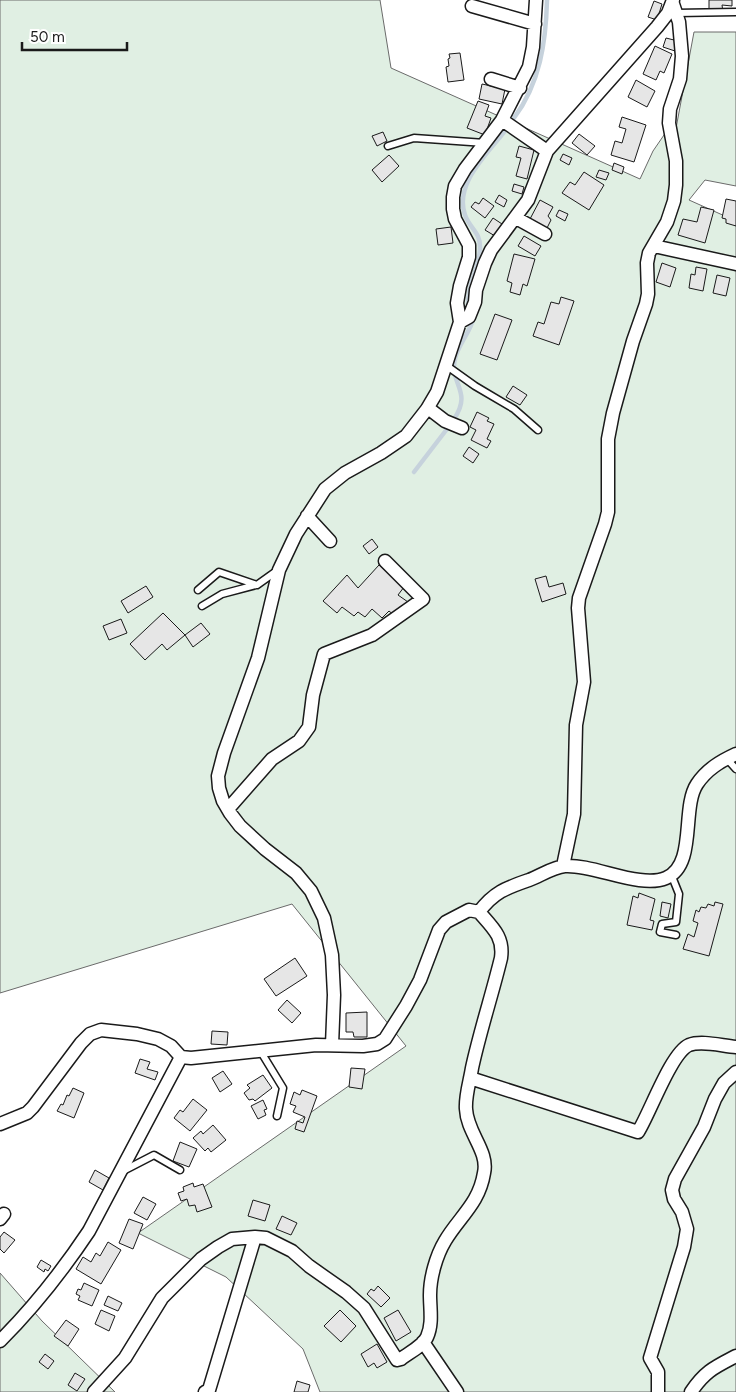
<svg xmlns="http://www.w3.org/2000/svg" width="736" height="1392" viewBox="0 0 736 1392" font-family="Figtree,sans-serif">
	<rect width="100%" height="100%" fill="#fff"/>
	<!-- green -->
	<path fill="#e0efe3" stroke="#6a6a6a" d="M0,0H380L391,68L640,179L653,151L675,119L674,139L694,32H736V186L705,180L689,200L736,221V1392H320L303,1349L226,1277L138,1233L406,1046L292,904L0,993Z
		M0,1273L42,1321L115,1392H0Z"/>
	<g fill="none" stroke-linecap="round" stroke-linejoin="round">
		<!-- stream -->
		<path stroke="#c6d2dc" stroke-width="4.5" d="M514,118C540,83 546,42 547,0
			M468,305C467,285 479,269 480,249C481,232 470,229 465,215C454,184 487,154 504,132
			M454,419C473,391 449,384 455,359C458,344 471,332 474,316
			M414,472L447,429"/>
	</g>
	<!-- building -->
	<path fill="#e6e6e6" stroke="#1a1a1a" d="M709,0H732V6L722,5L723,12H709Z
		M654,1L662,4L657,20L648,17Z
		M666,38L678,41L675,51L663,47Z
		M655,46L672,54L664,73L660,71L656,80L643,74Z
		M460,53L464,80L448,82L446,67L449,66L448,59L450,58L449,54Z
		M636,80L655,91L647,107L628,97Z
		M482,84L505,89L502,104L479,99Z
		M478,101L489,105L485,116L491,118L485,135L467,128Z
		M622,117L646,125L634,162L611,155L615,141L622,143L626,129L619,127Z
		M383,132L387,141L377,146L372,136Z
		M579,134L595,146L587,155L572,143Z
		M519,146L534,150L527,179L516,176L521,158L516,157Z
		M563,154L572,158L569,165L560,160Z
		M389,155L399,166L382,182L372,170Z
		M614,163L624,167L622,174L612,170Z
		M599,170L609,173L606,180L596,177Z
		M584,172L604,185L589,210L562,193L570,182L575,185Z
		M514,184L524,187L522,194L512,191Z
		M499,195L507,200L504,207L495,202Z
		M483,198L494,206L485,218L471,207L475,202L479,204Z
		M726,199L736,201V226L726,223V219L722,218Z
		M540,200L553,207L548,216L551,220L547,228L530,219Z
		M701,207L714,210L705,243L678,235L683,219L697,222Z
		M559,210L568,214L565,221L556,216Z
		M493,218L502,224L495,236L485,230Z
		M451,227L453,243L438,245L436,229Z
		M524,236L541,246L535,256L518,246Z
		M514,254L535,259L527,286L523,284L520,295L510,292L512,283L507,281Z
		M662,263L676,268L670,287L656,282Z
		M696,267L707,269L703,291L689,288L691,274L695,275Z
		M717,275L730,278L726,296L713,293Z
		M561,297L574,301L559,345L533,336L538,322L544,324L551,302L559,304Z
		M495,314L512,320L497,360L480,354Z
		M513,386L527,395L520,405L506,397Z
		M477,412L489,418L487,421L494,424L487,439L491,441L487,448L471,440L476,430L470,427Z
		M469,447L479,454L473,463L463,456Z
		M372,539L378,547L369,554L363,546Z
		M379,565L404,587L398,595L408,602L395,616L389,611L382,618L372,609L365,617L358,612L354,616L342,607L337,613L323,601L347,575L358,588Z
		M546,576L549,587L563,583L566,594L542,602L535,579Z
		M146,586L153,597L128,613L121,601Z
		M163,613L185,635L167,650L162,644L145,660L130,644Z
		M121,619L127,633L109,640L103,626Z
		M201,623L210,634L193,647L185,635Z
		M639,893L655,899L650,920L654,921L652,930L627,925L633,896L638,898Z
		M662,902L671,904L668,918L660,916Z
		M715,902L723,904L709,956L683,949L688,934L694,937L698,923L693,921L696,910L699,912L701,907L706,908L708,904L714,906Z
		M295,958L307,976L276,996L264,979Z
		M287,1000L301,1013L292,1023L278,1010Z
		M367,1012V1037H354L353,1032H346V1013Z
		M212,1031L228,1032L227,1045L211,1044Z
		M140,1059L150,1062L147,1069L158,1072L155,1080L135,1073Z
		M351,1068L365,1069L362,1089L349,1087Z
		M223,1071L232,1084L220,1092L212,1078Z
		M263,1075L272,1088L255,1101L253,1099L249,1100L244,1093L250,1088L247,1085Z
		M73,1088L84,1093L74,1118L57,1111L61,1104L63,1105L67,1095L69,1096Z
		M302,1090L317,1096L304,1132L295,1129L297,1121L303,1123L305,1117L293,1112L296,1106L290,1104L294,1092L300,1095Z
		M193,1099L207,1110L190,1131L174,1118L180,1110L183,1112Z
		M263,1100L267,1109L264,1110L266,1115L258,1119L251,1106Z
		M213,1125L226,1140L211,1152L208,1148L205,1151L193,1138L201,1131L203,1134Z
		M180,1142L197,1149L189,1167L173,1161Z
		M95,1170L109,1178L103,1190L89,1182Z
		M193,1183L194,1187L203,1184L212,1207L197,1212L195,1205L189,1206L187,1199L181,1201L178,1193L184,1191L183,1187Z
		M143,1197L156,1204L147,1220L134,1213Z
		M253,1200L270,1205L265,1221L248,1216Z
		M282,1216L297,1223L291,1235L276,1229Z
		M129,1219L143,1224L133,1249L119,1243Z
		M4,1232L15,1240L4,1253L0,1249V1237Z
		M108,1242L121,1250L101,1284L76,1269L83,1257L91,1262L96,1253L100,1256Z
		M41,1260L51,1266L48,1271L45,1269L44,1272L37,1267Z
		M84,1283L99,1290L92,1306L78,1300L80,1296L76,1294L78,1289L81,1290Z
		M378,1286L390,1298L381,1307L367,1294L371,1289L374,1291Z
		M108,1296L122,1303L118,1311L104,1305Z
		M101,1310L115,1316L109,1331L95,1324Z
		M340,1310L356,1326L341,1342L324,1326Z
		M398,1310L411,1332L396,1341L384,1318Z
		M66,1320L79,1329L68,1346L54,1336Z
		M377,1344L387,1362L377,1368L374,1363L368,1367L361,1354Z
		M45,1354L54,1361L48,1369L39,1362Z
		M75,1373L85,1379L77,1391L68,1385Z
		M297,1381L310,1385L308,1392H294Z"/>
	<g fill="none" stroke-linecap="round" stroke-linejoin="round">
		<!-- lane casing -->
		<g stroke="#1a1a1a" stroke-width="9">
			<path id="lane" d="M676,13L736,12
				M388,146L414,138L485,143
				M447,366L475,386L514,409L538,430
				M198,590L219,572L257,585L278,570
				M202,606L222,594L256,585
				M727,759L736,769
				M671,874L679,894L676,922L662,924L660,932L676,935
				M261,1052L283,1088L277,1116
				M123,1171L154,1155L180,1170"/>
		</g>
		<!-- street casing -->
		<g stroke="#1a1a1a" stroke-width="15">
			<path id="street" d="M472,6L535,24
				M491,79L520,88
				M502,120L547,151
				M516,218L545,234
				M654,246L736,264
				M460,322L469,317L475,302L476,290L485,263L491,250L528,200L547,151L657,27L668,13L673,0
				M428,408L445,421L462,428
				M307,516L330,541
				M228,809L272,759L299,741L309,727L313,695L324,654L372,635L423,599L385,561
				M563,866L574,814L576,725L584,682L578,608L579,598L605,524L608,512V439L613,413L633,341L646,304L648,294L647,263L649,253L667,222L674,201L676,185V161L669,123L670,109L680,79L682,56L679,22L673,4
				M479,912C494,892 506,888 529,880C540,876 553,867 565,866C594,864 640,889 666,878C697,865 681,808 697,784C707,769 721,761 736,754
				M332,1045L334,995L332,955L324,918L311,891L296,873L265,849L240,826L230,813L223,801L219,788L218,776L224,753L258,658L279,570L296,534L325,489L345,473L381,453L406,436L427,409L437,392L460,322L457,303L460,286L469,257V245L455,219L453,209V197L455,186L465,169L502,120L529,67L533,47L536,0
				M470,1078L638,1132C650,1113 671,1053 689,1045C702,1040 722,1046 736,1047
				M0,1124L27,1113L33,1107L81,1043L90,1034L101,1030L137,1034L158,1039L171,1046L181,1057L191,1058L316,1045L363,1046L377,1044L385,1039L406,1006L420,980L439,930L446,922L469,910L479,912C493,928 504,937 501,958C492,995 480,1031 472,1068C470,1081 465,1096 466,1109C467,1133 489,1151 484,1173C479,1204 459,1217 445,1241C436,1256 430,1278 430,1295C430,1309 433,1324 427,1337C423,1346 410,1352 401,1359L397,1360L364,1308L346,1292L309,1266L292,1251L266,1238L255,1237L232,1239L218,1247L201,1259L162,1298L125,1358L94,1392
				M0,1219L4,1214
				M0,1341C33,1308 63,1270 89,1231L181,1057
				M423,1342L457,1392
				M205,1392L209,1390L255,1237
				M658,1392V1372L650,1358L684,1247L687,1229L682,1212L674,1199L672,1190L675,1179L704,1127L715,1099L724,1083L736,1072
				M691,1392C705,1371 715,1367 736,1356"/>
		</g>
		<!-- lane -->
		<use href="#lane" stroke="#fff" stroke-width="6"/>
		<!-- street -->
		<use href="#street" stroke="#fff" stroke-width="12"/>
	</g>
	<!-- scale -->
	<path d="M22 42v8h105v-8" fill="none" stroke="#1a1a1a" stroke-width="2.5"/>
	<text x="30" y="42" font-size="15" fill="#1a1a1a" stroke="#ffffff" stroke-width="4" paint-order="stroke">50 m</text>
</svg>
